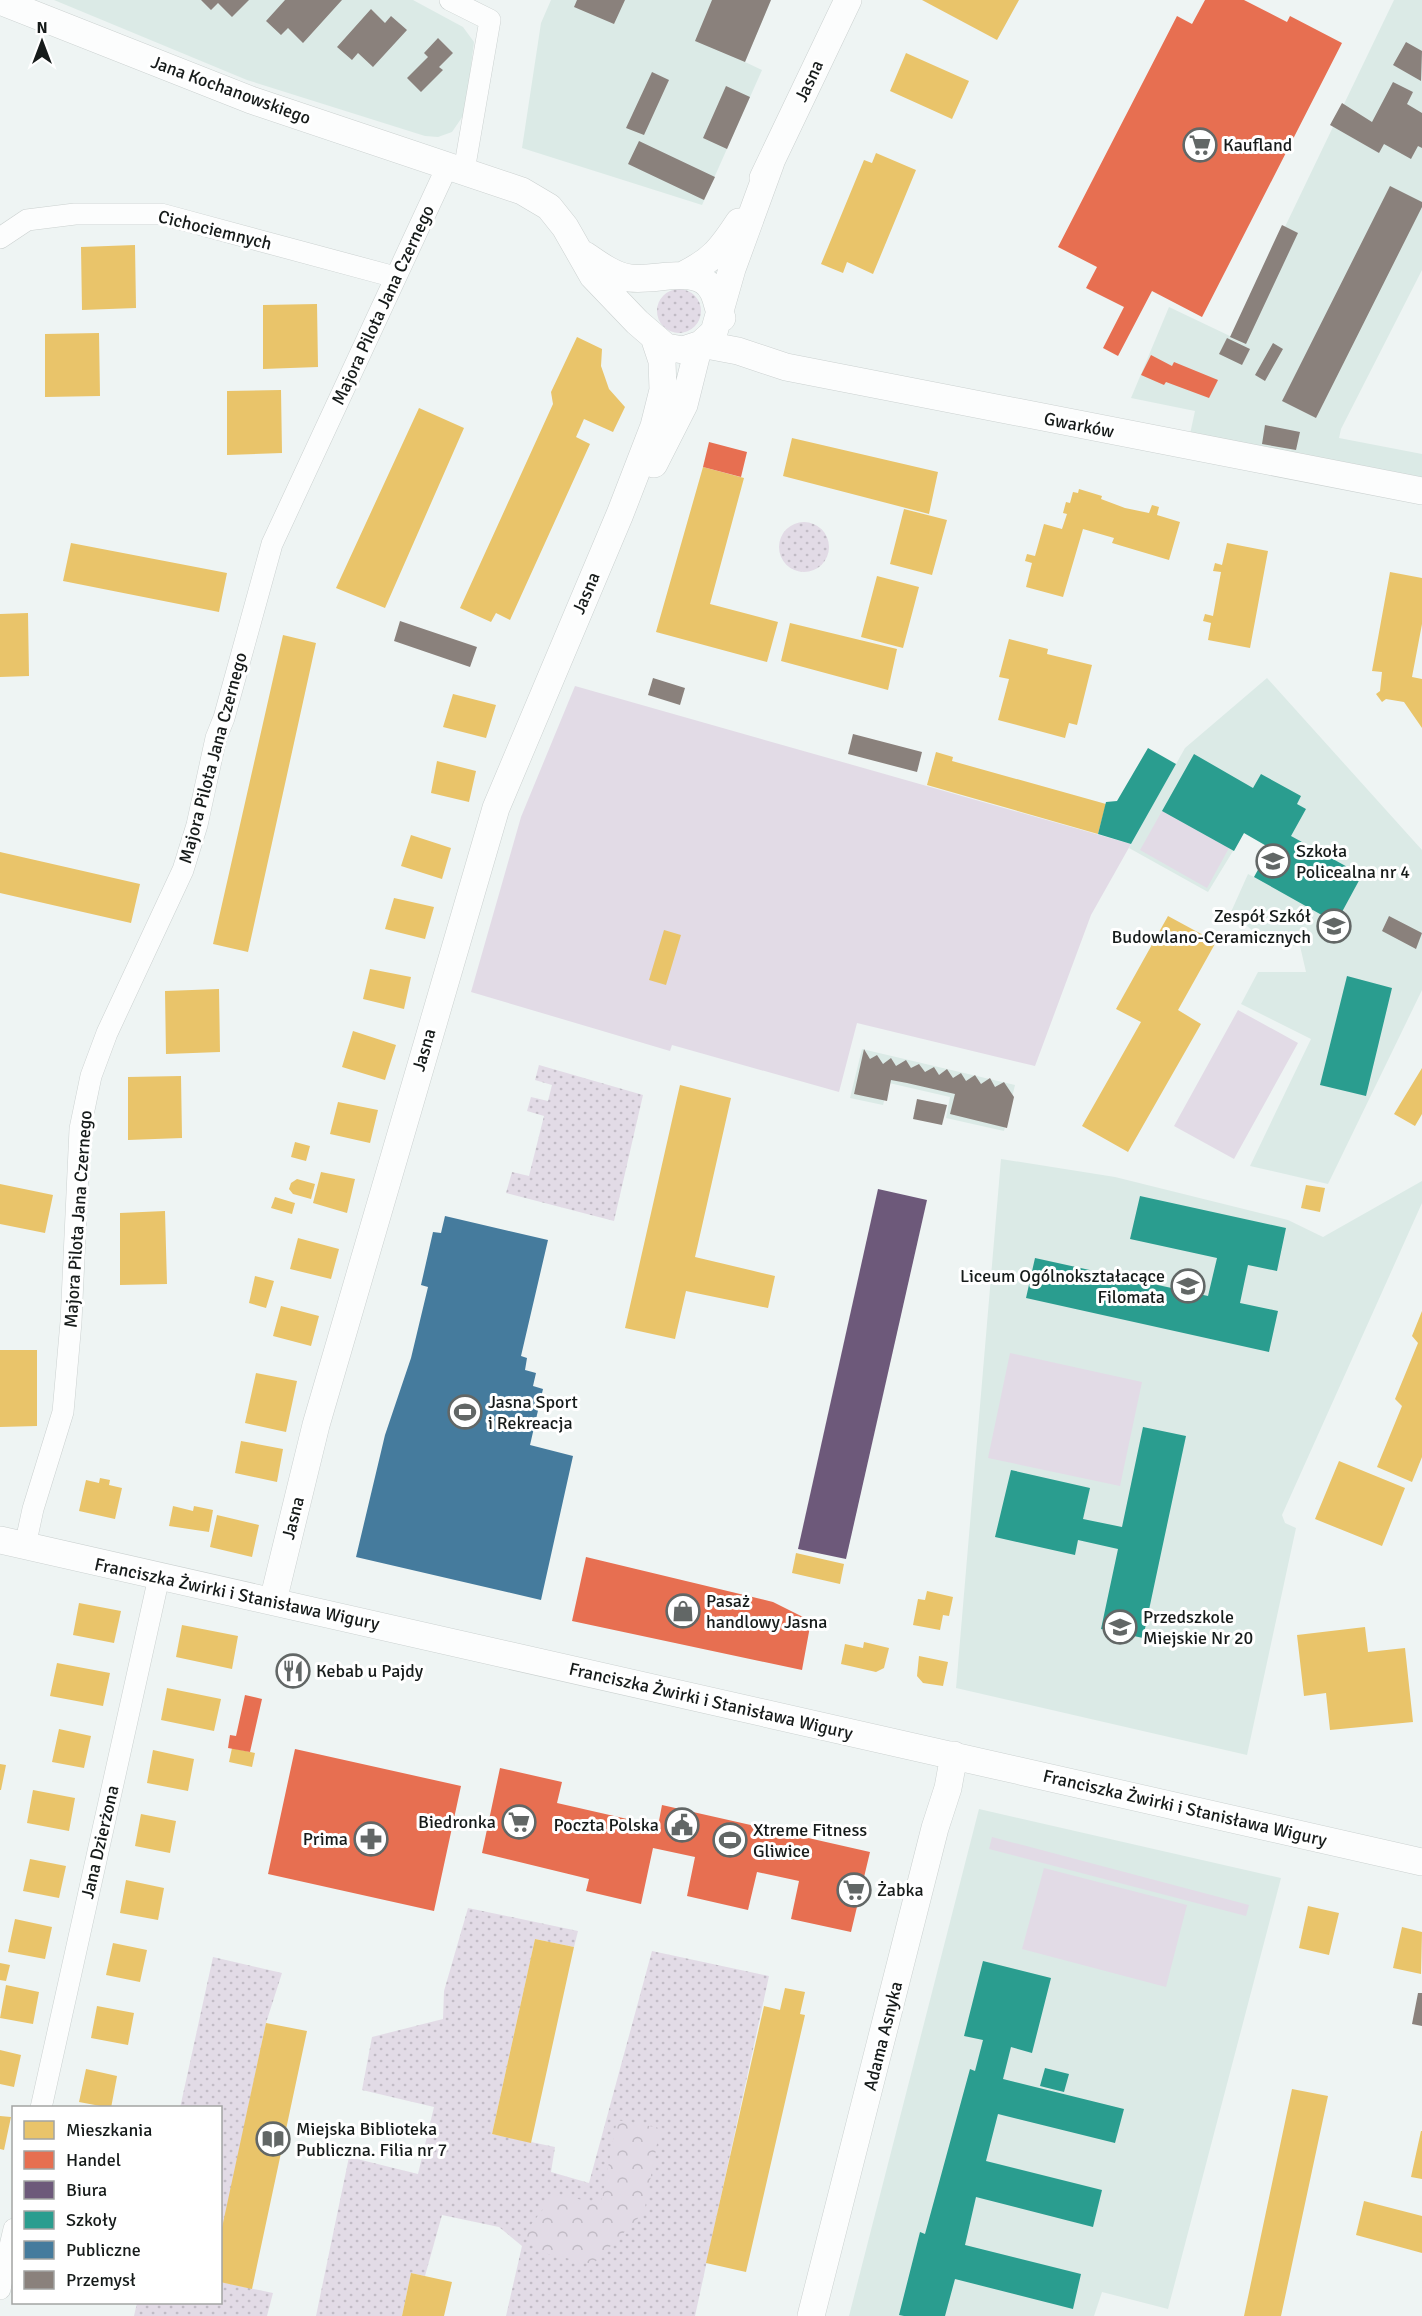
<svg xmlns="http://www.w3.org/2000/svg" width="1422" height="2316" viewBox="0 0 1422 2316" font-family="Signika,sans-serif">
	<defs>
		<pattern id="grass-dots" width="8" height="8" patternUnits="userSpaceOnUse" patternTransform="scale(1.5)"><rect width="8" height="8" fill="#e2dbe6"/><path d="M2 2h.1M6 6h.1" fill="none" stroke="#c1bbc5" stroke-width="1.8" stroke-linecap="round"/></pattern>
		<pattern id="park-crowns" width="20" height="18" patternUnits="userSpaceOnUse" patternTransform="scale(1.5)"><rect width="20" height="18" fill="#e2dbe6"/><path d="M2 6a3 3 0 1 1 6 0M12 15a3 3 0 1 1 6 0" fill="none" stroke="#c1bbc5"/></pattern>
	</defs>
	<rect width="100%" height="100%" fill="#eef4f3"/>
	<!-- built -->
	<path fill="#dbeae6" d="M54,0H413L463,27L474,42L465,113L452,132L438,137L425,136L247,80Z
		M551,0H771L745,62L762,70L702,205L522,148L541,23Z
		M1394,0H1422V270L1341,429L1339,438L1422,454V479L1190,434L1195,411L1131,398L1169,307L1232,337Z
		M1267,678L1422,850V990L1328,1184L1250,1166L1311,1039L1241,1004L1258,972H1306L1300,946L1282,945L1254,932L1231,912L1248,874L1254,877L1270,848L1244,833L1208,892L1129,848L1185,748Z
		M862,1049L1015,1085L1004,1131L946,1118L950,1097L889,1083L883,1105L850,1098Z
		M1001,1159L1115,1177L1288,1220L1323,1237L1422,1181V1203L1282,1515L1285,1523L1296,1528L1247,1755L956,1688Z
		M979,1809L1281,1878L1168,2309L1102,2292L1094,2316H849Z"/>
	<!-- grass -->
	<path fill="url(#grass-dots)" d="M657 311a22 22 0 1 1 44 0a22 22 0 1 1-44 0Z
		M779 547a25 25 0 1 1 50 0a25 25 0 1 1-50 0Z
		M539,1065L643,1095L614,1221L506,1193L512,1172L529,1176L544,1116L527,1111L531,1097L548,1101L552,1085L535,1080Z
		M468,1908L578,1931L574,1947L535,1939L492,2134L555,2147L551,2172L589,2183L652,1951L769,1976L695,2316H506L522,2246L499,2227L442,2215L425,2276L411,2273L402,2316H316L349,2157L418,2174L434,2107L362,2090L372,2037L443,2019L444,1991Z
		M213,1957L282,1973L266,2023L221,2237L220,2108H180Z
		M221,2282L273,2293L267,2316H134L137,2303L220,2302Z"/>
	<!-- park -->
	<path fill="url(#park-crowns)" d="M617,2120L660,2128L644,2212L593,2264L548,2254L522,2236L555,2194L601,2204Z"/>
	<!-- pitch -->
	<path fill="#e2dbe6" d="M575,686L1131,844L1091,915L1035,1066L857,1023L839,1092L672,1045L670,1051L471,992L521,817Z
		M1162,811L1229,848L1207,888L1140,850Z
		M1238,1010L1298,1043L1234,1159L1174,1126Z
		M1010,1353L1142,1382L1120,1486L988,1458Z
		M992,1837L1249,1905L1246,1916L989,1849Z
		M1044,1868L1187,1905L1166,1987L1022,1949Z"/>
	<!-- homes -->
	<path fill="#e9c46a" d="M922,0H1019L997,40Z
		M906,53L969,81L952,119L890,91Z
		M876,153L916,170L873,274L847,262L843,273L821,264L864,160L872,163Z
		M135,245L136,308L82,310L81,247Z
		M317,304L318,367L263,369V305Z
		M99,333L100,396L45,397V334Z
		M577,337L602,349L601,366L609,389L625,407L613,432L584,419L576,437L590,444L510,620L496,613L491,622L460,608L553,404L551,392Z
		M281,390L282,453L227,455V391Z
		M419,408L464,428L385,608L336,588Z
		M792,438L938,472L929,514L783,476Z
		M703,467L744,478L710,604L778,622L767,662L656,632Z
		M1079,489L1102,496L1101,499L1125,508L1149,513L1152,505L1159,507L1157,515L1180,522L1169,560L1112,543L1114,538L1083,529L1063,597L1026,587L1032,563L1025,561L1027,554L1035,556L1044,524L1062,529L1067,514L1063,513L1066,502L1070,503L1073,492L1078,493Z
		M904,509L947,520L932,575L890,564Z
		M71,543L227,573L219,612L63,581Z
		M1227,543L1268,551L1250,648L1208,640L1211,623L1203,621L1205,614L1213,616L1221,572L1213,571L1215,563L1222,565Z
		M1390,572L1422,578V624L1412,677L1422,679V728L1404,702L1386,699L1382,702L1376,694L1380,691L1382,672L1372,671Z
		M877,576L919,587L903,648L861,637Z
		M28,613L29,676L0,677V614Z
		M790,623L897,649L888,690L781,661Z
		M283,635L316,643L248,952L213,944Z
		M1009,639L1048,649L1047,654L1092,665L1077,725L1069,723L1065,738L998,720L1009,679L999,677Z
		M453,694L496,705L486,738L443,727Z
		M936,752L953,757L952,761L1106,804L1098,834L927,785Z
		M437,761L476,771L469,802L431,793Z
		M411,835L451,848L442,879L401,866Z
		M0,852L140,884L131,923L0,893Z
		M394,898L434,907L425,939L385,929Z
		M1168,916L1216,942L1178,1010L1201,1024L1128,1152L1082,1126L1141,1022L1116,1009Z
		M664,930L681,935L666,985L649,980Z
		M370,969L411,977L404,1009L363,999Z
		M219,989L220,1052L166,1054L165,991Z
		M353,1031L396,1045L385,1080L342,1067Z
		M1422,1068V1114L1415,1126L1394,1114Z
		M181,1076L182,1138L128,1140V1077Z
		M680,1085L731,1098L695,1257L775,1276L768,1308L686,1291L675,1339L625,1328Z
		M338,1102L378,1110L370,1143L330,1134Z
		M295,1142L310,1146L306,1161L291,1157Z
		M321,1172L355,1179L347,1213L313,1203Z
		M297,1179L315,1184L311,1199L293,1194L289,1189L291,1183Z
		M0,1184L53,1195L45,1233L0,1224Z
		M1306,1185L1325,1188L1320,1212L1301,1208Z
		M275,1197L295,1203L292,1214L271,1208Z
		M165,1211L167,1284L120,1285V1213Z
		M298,1238L339,1249L331,1279L290,1269Z
		M255,1276L274,1281L266,1308L249,1303Z
		M281,1306L319,1316L311,1346L273,1336Z
		M1422,1311V1457L1412,1482L1377,1467L1402,1406L1395,1399L1418,1343L1412,1336Z
		M0,1350H37V1426L0,1427Z
		M256,1373L297,1381L286,1432L245,1423Z
		M241,1441L283,1449L277,1482L235,1473Z
		M1339,1461L1405,1488L1382,1546L1315,1519Z
		M100,1478L110,1480L109,1485L122,1488L115,1519L79,1511L86,1480L99,1483Z
		M173,1506L193,1511L194,1506L213,1510L209,1532L169,1526Z
		M217,1515L259,1525L252,1557L210,1547Z
		M796,1553L844,1564L840,1584L792,1573Z
		M927,1591L953,1597L949,1616L943,1615L940,1630L913,1625L918,1599L925,1600Z
		M79,1603L121,1611L114,1643L73,1635Z
		M182,1625L238,1636L232,1669L176,1657Z
		M1365,1627L1368,1652L1405,1648L1413,1722L1330,1730L1326,1693L1304,1696L1297,1635Z
		M864,1642L889,1648L884,1668L876,1672L841,1664L845,1644L863,1648Z
		M919,1656L948,1662L943,1686L923,1683L917,1676Z
		M57,1663L110,1673L103,1706L50,1696Z
		M167,1688L221,1699L214,1731L161,1720Z
		M59,1729L91,1736L84,1768L52,1762Z
		M232,1748L255,1753L252,1767L229,1762Z
		M153,1750L194,1759L188,1791L147,1783Z
		M0,1764L6,1765L1,1790H0Z
		M33,1790L75,1798L69,1831L27,1823Z
		M141,1814L176,1821L170,1853L135,1846Z
		M30,1859L66,1866L59,1898L23,1891Z
		M126,1880L164,1888L158,1920L120,1913Z
		M1308,1906L1339,1913L1329,1955L1299,1948Z
		M15,1919L52,1927L45,1959L8,1952Z
		M1402,1927L1422,1932L1421,1974L1393,1968Z
		M535,1939L574,1947L531,2143L492,2134Z
		M113,1943L147,1950L140,1982L106,1975Z
		M0,1963L10,1965L6,1981L0,1980Z
		M6,1985L39,1992L33,2024L0,2018Z
		M785,1988L805,1992L800,2014L805,2015L746,2272L706,2263L764,2006L780,2010Z
		M97,2006L134,2013L128,2045L91,2038Z
		M266,2023L307,2031L252,2289L220,2282V2237Z
		M0,2050L21,2055L14,2087L0,2084Z
		M86,2069L117,2076L111,2108L79,2102Z
		M1292,2089L1328,2096L1281,2316H1244Z
		M0,2116L11,2117L4,2150L0,2149Z
		M1421,2131H1422V2179L1411,2177Z
		M1364,2201L1422,2216V2253L1356,2235Z
		M411,2273L452,2282L444,2316H402Z"/>
	<!-- shops -->
	<path fill="#e76f51" d="M1205,0H1244L1287,22L1290,16L1342,43L1202,317L1152,291L1118,356L1103,348L1124,307L1086,288L1097,267L1058,247L1177,16L1192,24Z
		M1151,355L1172,366L1174,362L1218,380L1209,398L1166,382L1164,385L1141,375Z
		M709,442L747,452L741,477L703,467Z
		M586,1557L773,1602L811,1621L802,1670L572,1621Z
		M245,1695L262,1699L250,1752L228,1748L230,1735L236,1736Z
		M295,1749L461,1786L434,1911L268,1874Z
		M500,1768L562,1782L557,1803L658,1826L662,1805L870,1852L851,1932L791,1919L799,1881L757,1872L748,1910L687,1896L695,1857L653,1848L641,1904L586,1891L589,1879L482,1853Z"/>
	<!-- offices -->
	<path fill="#6d597a" d="M878,1189L927,1200L846,1559L798,1549Z"/>
	<!-- schools -->
	<path fill="#2a9d8f" d="M1148,748L1176,764L1131,844L1098,834L1106,802L1117,801Z
		M1194,754L1253,788L1261,774L1301,796L1297,804L1306,809L1291,836L1362,875L1336,923L1254,877L1270,848L1244,833L1234,851L1162,811Z
		M1347,976L1392,988L1366,1096L1320,1085Z
		M1140,1196L1286,1228L1277,1271L1248,1265L1240,1303L1278,1311L1269,1352L1026,1298L1035,1258L1208,1296L1217,1258L1130,1239Z
		M1143,1427L1186,1436L1143,1638L1101,1629L1118,1549L1078,1540L1075,1555L995,1537L1011,1470L1090,1488L1083,1519L1122,1527Z
		M983,1961L1051,1978L1032,2053L1011,2047L1003,2079L1124,2109L1115,2143L998,2114L986,2161L1102,2190L1093,2227L976,2197L965,2245L1081,2274L1073,2309L955,2279L945,2316H904L899,2315L920,2232L925,2234L970,2069L975,2071L983,2040L964,2036Z
		M1045,2068L1069,2074L1064,2092L1040,2086Z"/>
	<!-- public -->
	<path fill="#457b9d" d="M445,1216L548,1240L521,1356L527,1358L525,1370L536,1373L533,1386L543,1389L530,1445L573,1456L541,1600L356,1557L385,1435L411,1358L428,1287L421,1285L433,1232L441,1233Z"/>
	<!-- industry -->
	<path fill="#8a817c" d="M201,0H249L232,17L218,3L211,10Z
		M285,0H342L303,43L288,28L281,35L266,21Z
		M577,0H625L614,24L574,7Z
		M712,0H771L745,62L695,41Z
		M371,9L385,23L391,16L407,30L373,67L358,53L352,60L337,47Z
		M438,38L453,53L439,67L443,70L421,92L407,78L428,57L424,53Z
		M1406,42L1422,51L1421,81L1393,65Z
		M652,72L669,80L644,135L626,128Z
		M1393,82L1413,92L1407,104L1422,113V148L1418,146L1411,159L1384,144L1379,153L1330,125L1342,103L1372,122Z
		M726,86L750,97L727,149L703,138Z
		M639,141L715,177L704,200L628,164Z
		M1390,186L1422,202V207L1316,418L1282,401Z
		M1282,225L1298,233L1246,344L1230,337Z
		M1227,338L1250,349L1242,365L1219,354Z
		M1273,343L1283,349L1265,381L1255,375Z
		M1265,425L1300,432L1296,450L1262,444Z
		M400,621L477,647L470,667L394,641Z
		M653,678L685,688L680,705L648,695Z
		M853,734L922,752L917,772L848,754Z
		M1389,916L1422,933L1416,949L1382,931Z
		M864,1049L870,1059L877,1055L883,1064L891,1058L896,1066L906,1060L911,1068L919,1064L925,1072L934,1067L939,1075L947,1069L953,1078L961,1073L966,1081L975,1075L981,1084L990,1078L995,1087L1004,1082L1014,1097L1007,1128L950,1114L955,1094L907,1083L891,1080L887,1101L854,1094Z
		M917,1099L947,1105L942,1125L913,1119Z
		M1418,1993H1422V2026L1412,2024Z"/>
	<g fill="none" stroke-linecap="round" stroke-linejoin="round">
		<!-- minor casing -->
		<g stroke="#cbd1d0" stroke-width="22">
			<path id="minor" d="M450,0L490,20L464,171
				M0,238L27,220L75,214H161L395,277
				M25,1546L33,1509L63,1412L71,1322L80,1129L91,1076L107,1033L183,870L197,825L216,738L224,718L272,544L447,167
				M41,2108L159,1577
				M0,2289L14,2229"/>
		</g>
		<!-- tertiary casing -->
		<g stroke="#cbd1d0" stroke-width="28">
			<path id="tertiary" d="M0,1L251,100L522,191L549,207L565,227L593,276L637,322L666,347L683,350L701,344L714,332L732,269L771,162
				M763,178L848,0
				M585,255C598,264 614,276 630,278C654,281 684,269 704,281C717,290 716,305 722,318
				M685,274C713,260 722,248 739,222
				M701,344L738,351L786,367L1422,491
				M654,464L684,405L699,345
				M0,1540L1422,1862
				M273,1601L316,1425L496,808L620,514L654,426L663,390L662,361L654,337
				M811,2316L935,1828L948,1788L954,1755"/>
		</g>
		<!-- minor -->
		<use href="#minor" stroke="#fcfdfd" stroke-width="21"/>
		<!-- tertiary -->
		<use href="#tertiary" stroke="#fcfdfd" stroke-width="27"/>
	</g>
	<!-- icons -->
	<defs>
		<g id="supermarket-ring" transform="scale(1.725)"><circle r="9.5" fill="#fff" stroke="#626766" stroke-width="1.5"/><path d="M-6-5.5h2.5l.6 2H6L4.5 2H-2.5L-4.4-4H-6ZM-1.5 3.2a1.3 1.3 0 1 0 .1 0ZM3 3.2a1.3 1.3 0 1 0 .1 0Z" fill="#626766"/></g>
		<g id="school-ring" transform="scale(1.725)"><circle r="9.5" fill="#fff" stroke="#626766" stroke-width="1.5"/><path d="M0-5L7-2L0 1L-7-2ZM-4 1L0 2.5L4 1V4Q0 6-4 4Z" fill="#626766"/></g>
		<g id="stadium-ring" transform="scale(1.725)"><circle r="9.5" fill="#fff" stroke="#626766" stroke-width="1.5"/><path d="M0-5a6.5 5 0 1 0 0 10a6.5 5 0 1 0 0-10ZM-3.5-1.8h7v3.6h-7Z" fill="#626766"/></g>
		<g id="shop-ring" transform="scale(1.725)"><circle r="9.5" fill="#fff" stroke="#626766" stroke-width="1.5"/><path d="M-5-2.5h2.3a2.7 3.5 0 0 1 5.4 0H5L5.5 6h-11ZM-1.5-2.5h3a1.5 2.3 0 0 0-3 0Z" fill="#626766"/></g>
		<g id="restaurant-ring" transform="scale(1.725)"><circle r="9.5" fill="#fff" stroke="#626766" stroke-width="1.5"/><path d="M-5-6h1v4h1v-4h1v4h1v-4h1v5L-1.5 .5V6h-2V.5L-5-1ZM5-6V6H3V1.5H1.5Q1.5-4 5-6Z" fill="#626766"/></g>
		<g id="civic-ring" transform="scale(1.725)"><circle r="9.5" fill="#fff" stroke="#626766" stroke-width="1.5"/><path d="M-.6-6.5H3V-4.5H.6V-3L4-1V1h2V6H-6V1h2V-1L-.6-3ZM-1.2 2.5V6h2.4V2.5Z" fill="#626766"/></g>
		<g id="pharmacy-ring" transform="scale(1.725)"><circle r="9.5" fill="#fff" stroke="#626766" stroke-width="1.5"/><path d="M-2-6h4v4h4v4h-4v4h-4v-4h-4v-4h4Z" fill="#626766"/></g>
		<g id="library-ring" transform="scale(1.725)"><circle r="9.5" fill="#fff" stroke="#626766" stroke-width="1.5"/><path d="M-6-4Q-3-5.5-.7-3.5V5Q-3 3-6 4ZM6-4Q3-5.5 .7-3.5V5Q3 3 6 4Z" fill="#626766"/></g>
	</defs>
	<g fill-rule="evenodd">
		<use href="#supermarket-ring" x="1200" y="145"/>
		<use href="#school-ring" x="1273" y="861"/>
		<use href="#school-ring" x="1334" y="926"/>
		<use href="#school-ring" x="1188" y="1286"/>
		<use href="#stadium-ring" x="465" y="1412"/>
		<use href="#shop-ring" x="683" y="1611"/>
		<use href="#school-ring" x="1120" y="1627"/>
		<use href="#restaurant-ring" x="293" y="1671"/>
		<use href="#supermarket-ring" x="519" y="1822"/>
		<use href="#civic-ring" x="682" y="1825"/>
		<use href="#pharmacy-ring" x="371" y="1839"/>
		<use href="#stadium-ring" x="730" y="1840"/>
		<use href="#supermarket-ring" x="854" y="1890"/>
		<use href="#library-ring" x="273" y="2139"/>
	</g>
	<g text-anchor="middle" stroke-width="6" stroke-linejoin="round" paint-order="stroke">
		<!-- street labels -->
		<g font-size="18" fill="#161b1a" stroke="#fff">
			<text transform="translate(809 81) rotate(-65)" y="6">Jasna</text>
			<text transform="translate(231 90) rotate(20)" y="6">Jana Kochanowskiego</text>
			<text transform="translate(215 230) rotate(14)" y="6">Cichociemnych</text>
			<text transform="translate(383 305) rotate(-65)" y="6">Majora Pilota Jana Czernego</text>
			<text transform="translate(1079 425) rotate(11)" y="6">Gwarków</text>
			<text transform="translate(586 593) rotate(-67)" y="6">Jasna</text>
			<text transform="translate(213 758) rotate(-75)" y="6">Majora Pilota Jana Czernego</text>
			<text transform="translate(424 1050) rotate(-74)" y="6">Jasna</text>
			<text transform="translate(78 1219) rotate(-86)" y="6">Majora Pilota Jana Czernego</text>
			<text transform="translate(293 1518) rotate(-76)" y="6">Jasna</text>
			<text transform="translate(237 1594) rotate(12)" y="6">Franciszka Żwirki i Stanisława Wigury</text>
			<text transform="translate(711 1701) rotate(13)" y="6">Franciszka Żwirki i Stanisława Wigury</text>
			<text transform="translate(1185 1808) rotate(13)" y="6">Franciszka Żwirki i Stanisława Wigury</text>
			<text transform="translate(100 1842) rotate(-77)" y="6">Jana Dzierżona</text>
			<text transform="translate(883 2036) rotate(-76)" y="6">Adama Asnyka</text>
		</g>
		<!-- poi labels -->
		<g font-size="18" fill="#161b1a" stroke="#fff" text-anchor="start">
			<text x="1223" y="151">Kaufland</text>
			<text x="1296" y="857">Szkoła<tspan x="1296" dy="21">Policealna nr 4</tspan></text>
			<text x="1311" y="922" text-anchor="end">Zespół Szkół<tspan x="1311" dy="21">Budowlano-Ceramicznych</tspan></text>
			<text x="1165" y="1282" text-anchor="end">Liceum Ogólnokształacące<tspan x="1165" dy="21">Filomata</tspan></text>
			<text x="488" y="1408">Jasna Sport<tspan x="488" dy="21">i Rekreacja</tspan></text>
			<text x="706" y="1607">Pasaż<tspan x="706" dy="21">handlowy Jasna</tspan></text>
			<text x="1143" y="1623">Przedszkole<tspan x="1143" dy="21">Miejskie Nr 20</tspan></text>
			<text x="316" y="1677">Kebab u Pajdy</text>
			<text x="496" y="1828" text-anchor="end">Biedronka</text>
			<text x="659" y="1831" text-anchor="end">Poczta Polska</text>
			<text x="753" y="1836">Xtreme Fitness<tspan x="753" dy="21">Gliwice</tspan></text>
			<text x="348" y="1845" text-anchor="end">Prima</text>
			<text x="877" y="1896">Żabka</text>
			<text x="296" y="2135">Miejska Biblioteka<tspan x="296" dy="21">Publiczna. Filia nr 7</tspan></text>
		</g>
	</g>
	<!-- legend -->
	<rect x="12" y="2106" width="210" height="198" fill="#ffffff" stroke="#a2a4a3" stroke-width="1.5"/>
	<rect x="24" y="2121" width="30" height="18" fill="#e9c46a" stroke="#a2a4a3" stroke-width="1.5"/>
	<text x="66" y="2136" font-size="18" fill="#161b1a">Mieszkania</text>
	<rect x="24" y="2151" width="30" height="18" fill="#e76f51" stroke="#a2a4a3" stroke-width="1.5"/>
	<text x="66" y="2166" font-size="18" fill="#161b1a">Handel</text>
	<rect x="24" y="2181" width="30" height="18" fill="#6d597a" stroke="#a2a4a3" stroke-width="1.5"/>
	<text x="66" y="2196" font-size="18" fill="#161b1a">Biura</text>
	<rect x="24" y="2211" width="30" height="18" fill="#2a9d8f" stroke="#a2a4a3" stroke-width="1.5"/>
	<text x="66" y="2226" font-size="18" fill="#161b1a">Szkoły</text>
	<rect x="24" y="2241" width="30" height="18" fill="#457b9d" stroke="#a2a4a3" stroke-width="1.5"/>
	<text x="66" y="2256" font-size="18" fill="#161b1a">Publiczne</text>
	<rect x="24" y="2271" width="30" height="18" fill="#8a817c" stroke="#a2a4a3" stroke-width="1.5"/>
	<text x="66" y="2286" font-size="18" fill="#161b1a">Przemysł</text>
	<!-- north arrow -->
	<g transform="translate(42 42)" stroke="#ffffff" stroke-width="4.5" paint-order="stroke">
	<path d="M0-4.5L10 22L0 15L-10 22Z" fill="#161b1a"/>
	<text y="-9" font-size="16" font-weight="bold" text-anchor="middle" fill="#161b1a">N</text>
	</g>
</svg>
